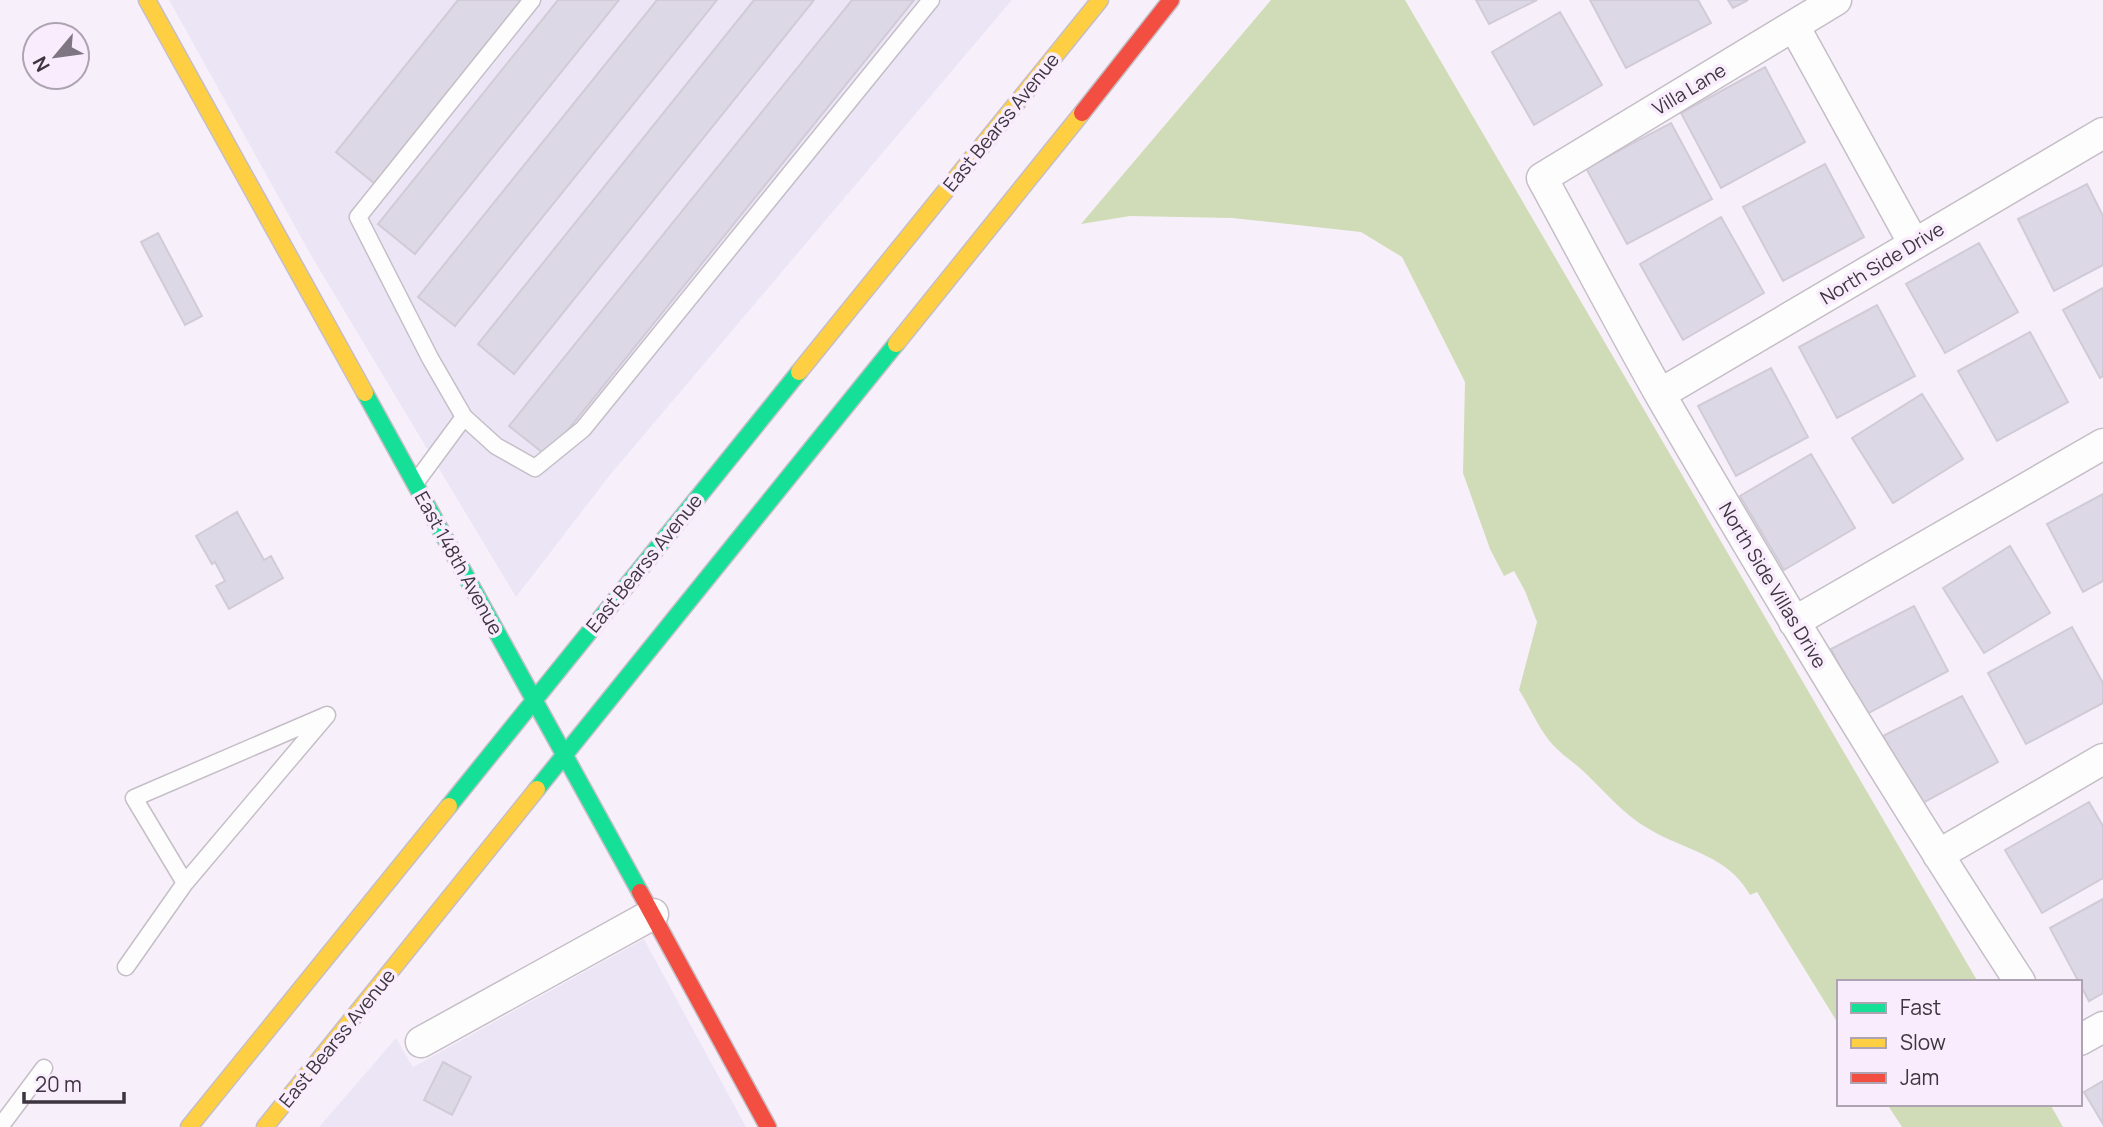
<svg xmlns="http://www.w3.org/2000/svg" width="2103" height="1127" viewBox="0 0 2103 1127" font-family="Manrope,sans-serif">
	<rect width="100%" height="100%" fill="#f7f0fa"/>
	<!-- commercial -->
	<path fill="#ece5f6" d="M169,0H1012L610,475L516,597L312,257Z
		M644,939L746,1127H319L396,1038L413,1067Z"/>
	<!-- forest -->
	<path fill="#d0dcb7" d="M1271,0H1405L1978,982H1839V1025L1757,892L1750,895C1727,854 1685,851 1649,829C1622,814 1604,790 1581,769C1572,761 1561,754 1553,745C1539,730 1530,707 1519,690L1537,622L1525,591L1514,571L1504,576L1490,549L1463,473L1465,382L1402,257L1361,232L1232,218L1130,216L1081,224Z
		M1887,1104H2050L2063,1127H1902Z"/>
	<!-- building -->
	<path fill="#ddd8e5" stroke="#d0cbd6" stroke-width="2" d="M458,0H522L375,184L336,152Z
		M558,0H619L415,254L378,224Z
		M657,0H717L455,326L418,297Z
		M754,0H814L514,374L478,344Z
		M852,0H914L547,456L509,426Z
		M1476,0H1537L1489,24Z
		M1590,0H1698L1711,23L1626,68Z
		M1728,0H1748L1733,8Z
		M1560,12L1602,85L1534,125L1492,52Z
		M1765,67L1805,142L1721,188L1681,113Z
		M1671,123L1712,199L1627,244L1586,168Z
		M1825,164L1864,237L1783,281L1743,207Z
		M2087,184L2103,216V265L2054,291L2018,219Z
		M1721,217L1764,293L1683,340L1640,264Z
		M158,233L202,316L185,325L141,242Z
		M1979,243L2018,312L1945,353L1906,284Z
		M2103,288V376L2100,378L2063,310Z
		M1877,305L1915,376L1837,418L1799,347Z
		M2030,332L2068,402L1997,441L1958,371Z
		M1771,368L1808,437L1736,476L1698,406Z
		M1922,394L1963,459L1893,503L1852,438Z
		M1811,454L1855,528L1784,570L1740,496Z
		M2103,494V581L2083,592L2047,524Z
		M237,512L264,560L271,556L283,578L229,609L216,586L225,581L215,562L212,564L196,536Z
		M2010,546L2050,613L1984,653L1943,588Z
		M1914,606L1948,671L1865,715L1831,649Z
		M2072,627L2103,683V703L2026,744L1988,673Z
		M1962,696L1998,762L1921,804L1883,736Z
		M2089,802L2103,826V878L2042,913L2005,850Z
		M2103,899V993L2089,1001L2050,928Z
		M443,1062L471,1077L452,1115L424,1100Z
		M2103,1081V1124L2084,1092Z"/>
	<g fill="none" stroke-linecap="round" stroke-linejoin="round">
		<!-- lane casing -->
		<g stroke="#c5bec7" stroke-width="19">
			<path id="lane" d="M532,0L358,217L430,358L464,417L496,446L535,468L583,429L931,0
				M416,482L464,417
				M126,967L185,883L327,715L134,798L185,883
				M0,1127L44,1068"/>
		</g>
		<!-- street casing -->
		<g stroke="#c5bec7" stroke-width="33">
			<path id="street" d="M1836,0L1542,178C1582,251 1620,324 1661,396C1776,594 1895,790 2020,982
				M1794,26L1914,244
				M1660,394L2103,133
				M1794,622L2103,444
				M1938,855L2103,759
				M2080,1040L2103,1027
				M421,1042L653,914"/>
		</g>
		<!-- fast casing -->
		<g stroke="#c5bec7" stroke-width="19">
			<path id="fast" d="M365,393L640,892
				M537,789L896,344
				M449,806L799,372"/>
		</g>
		<!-- slow casing -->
		<g stroke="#c5bec7" stroke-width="19">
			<path id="slow" d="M147,0L365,393
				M896,344L1082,113
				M799,372L1100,0
				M189,1127L449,806
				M265,1127L537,789"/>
		</g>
		<!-- jam casing -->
		<g stroke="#c5bec7" stroke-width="19">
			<path id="jam" d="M1082,113L1171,0
				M640,892L768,1127"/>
		</g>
		<!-- lane -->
		<use href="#lane" stroke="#fefdfe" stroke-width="16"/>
		<!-- street -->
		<use href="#street" stroke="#fefdfe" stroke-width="30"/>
		<!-- fast -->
		<use href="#fast" stroke="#16e098" stroke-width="16"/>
		<!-- slow -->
		<use href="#slow" stroke="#ffcf43" stroke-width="16"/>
		<!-- jam -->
		<use href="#jam" stroke="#f24e42" stroke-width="16"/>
	</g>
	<g text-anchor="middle" stroke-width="7" stroke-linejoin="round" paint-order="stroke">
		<!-- street labels -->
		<g font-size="19" fill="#3d353f" stroke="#f9edfd">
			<text transform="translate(1689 89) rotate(-31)" y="7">Villa Lane</text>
			<text transform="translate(1001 122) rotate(-51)" y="7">East Bearss Avenue</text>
			<text transform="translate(1882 263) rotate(-31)" y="7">North Side Drive</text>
			<text transform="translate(459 563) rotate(61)" y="7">East 148th Avenue</text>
			<text transform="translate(644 563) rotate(-51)" y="7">East Bearss Avenue</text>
			<text transform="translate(1773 585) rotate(59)" y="7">North Side Villas Drive</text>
			<text transform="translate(337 1038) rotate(-51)" y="7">East Bearss Avenue</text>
		</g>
	</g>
	<!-- legend -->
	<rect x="1837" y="980" width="245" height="126" fill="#f9edfd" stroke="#aea3b1" stroke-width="2"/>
	<rect x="1851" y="1003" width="35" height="10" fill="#16e098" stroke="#aea3b1" stroke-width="2"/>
	<text x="1900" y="1015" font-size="21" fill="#3d353f">Fast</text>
	<rect x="1851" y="1038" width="35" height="10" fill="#ffcf43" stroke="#aea3b1" stroke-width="2"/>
	<text x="1900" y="1050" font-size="21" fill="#3d353f">Slow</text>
	<rect x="1851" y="1073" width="35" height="10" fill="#f24e42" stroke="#aea3b1" stroke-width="2"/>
	<text x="1900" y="1085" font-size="21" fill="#3d353f">Jam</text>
	<!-- north arrow -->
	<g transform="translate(56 56) rotate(241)"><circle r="33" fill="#f9edfd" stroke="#aea3b1" stroke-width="2"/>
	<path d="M0-5L12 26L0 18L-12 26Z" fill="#7e7680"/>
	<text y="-10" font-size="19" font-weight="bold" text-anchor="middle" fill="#3d353f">N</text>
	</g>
	<!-- scale -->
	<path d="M24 1092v10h100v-10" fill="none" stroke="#3d353f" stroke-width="3.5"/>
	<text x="35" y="1092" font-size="21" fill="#3d353f" stroke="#f9edfd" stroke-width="5" paint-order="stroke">20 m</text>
</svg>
